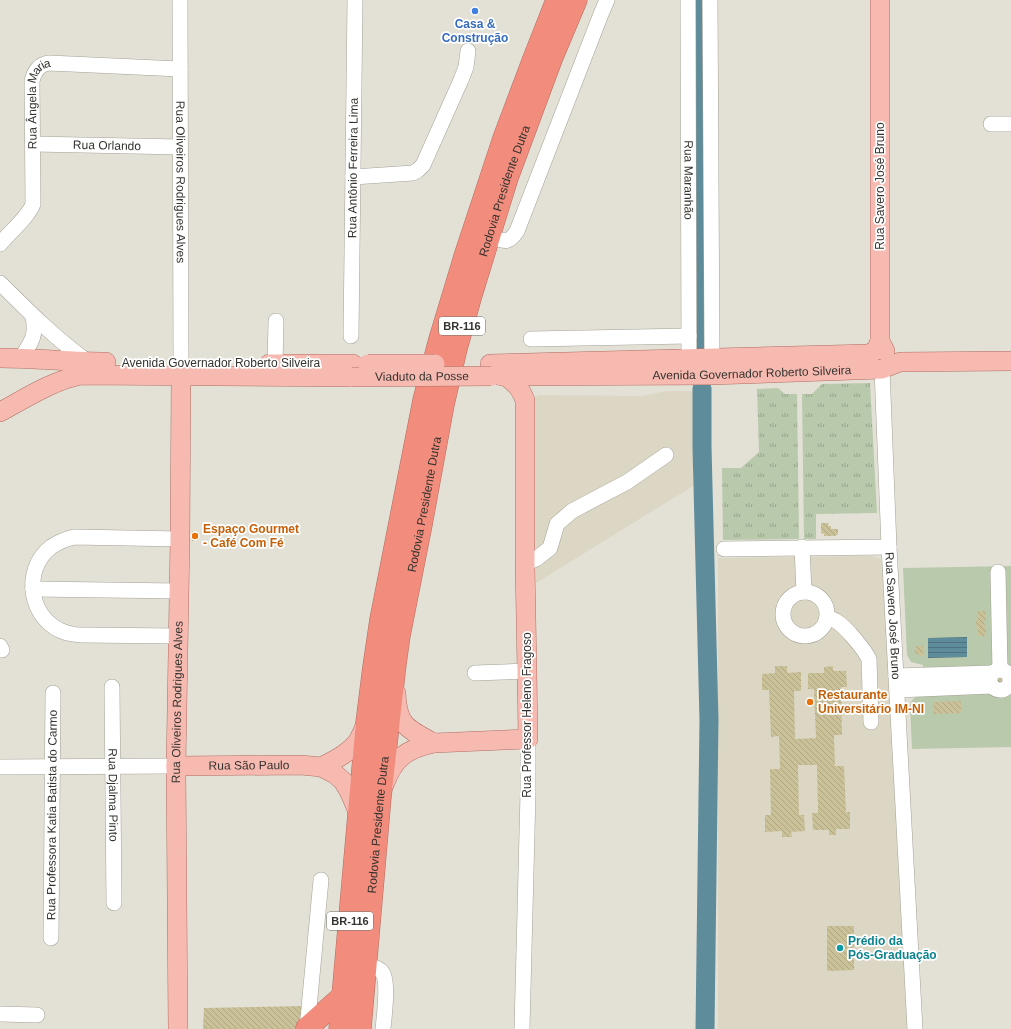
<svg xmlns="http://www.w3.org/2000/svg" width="1011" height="1029" viewBox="0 0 1011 1029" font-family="Arial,sans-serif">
	<defs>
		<pattern id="grass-tufts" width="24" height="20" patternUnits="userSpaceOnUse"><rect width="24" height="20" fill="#b9c9ac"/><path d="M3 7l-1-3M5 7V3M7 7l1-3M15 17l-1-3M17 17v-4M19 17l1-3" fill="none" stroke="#97a48c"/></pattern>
		<pattern id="water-rules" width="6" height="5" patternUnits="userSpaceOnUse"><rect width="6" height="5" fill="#5e8c9b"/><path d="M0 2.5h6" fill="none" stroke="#4e737f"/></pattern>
		<pattern id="building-back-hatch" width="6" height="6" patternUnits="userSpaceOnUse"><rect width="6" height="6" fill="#cac198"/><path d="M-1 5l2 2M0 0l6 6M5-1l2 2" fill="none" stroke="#aea683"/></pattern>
	</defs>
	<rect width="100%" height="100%" fill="#e3e1d6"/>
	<!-- built -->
	<path fill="#dbd7c4" d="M666,391H694L693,486L536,583L532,400L538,395L643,396Z
		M872,556L880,559L882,562L883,566L908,1029H718V558Z"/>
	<!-- grass -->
	<path fill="url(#grass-tufts)" d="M870,383L877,513L816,514V539H804L802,394H812L822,384Z
		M778,388L785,394H797L799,539L723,540L722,468H741L759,452L757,389Z"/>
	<!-- pitch -->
	<path fill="#b9c9ac" d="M1011,566V747L912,749L910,705C912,698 916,696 924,694L923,665L911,662L907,655L903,568Z"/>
	<!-- water -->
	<path fill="url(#water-rules)" d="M967,637V657L928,658V638Z"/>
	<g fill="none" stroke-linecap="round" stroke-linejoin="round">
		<!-- river -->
		<path stroke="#5e8c9b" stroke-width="19" d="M700,0L702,348
			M702,388V447L709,720L705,1029"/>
	</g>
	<!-- building -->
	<path fill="url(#building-back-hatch)" d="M821,523H829L828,526H831V529H838V534L835,536H824V534L821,533Z
		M192,531L198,532V540L192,541Z
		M978,611H986V620H984L985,627H986V636H978V627L976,626V621L978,619Z
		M915,646H923V656H920L919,654H915Z
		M775,666H787V673L801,672V691H794L795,739L816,738L814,689H808V673H824V667L833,666V671H846L847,687H841L842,735H834L835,766H844L846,812H850V829H836V835H829V830H813L812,813H818L817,765H798L799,815H804L805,831L791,832L792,837H782V831L765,832V815H771L770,769H780L779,736L771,737L769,690H762V674L775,673Z
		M996,677H1002V683H996Z
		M961,701V713L934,714L933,702Z
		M827,926H854V970L827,971Z
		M305,1006L302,1029H203L204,1008Z"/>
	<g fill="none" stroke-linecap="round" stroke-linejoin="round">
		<!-- minor casing -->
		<g stroke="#a4a197" stroke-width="16">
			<g id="minor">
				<path id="s1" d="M180,0L181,364"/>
				<path id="s2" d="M688,0L689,359"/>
				<path d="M710,0L712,359"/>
				<path d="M991,124H1011"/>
				<path id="s3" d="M33,144L180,147"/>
				<path d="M353,177L413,173L418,170L423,165L461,80L466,67L468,51"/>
				<path d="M489,236C503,241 508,245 517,231L601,14L607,0"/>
				<path id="s4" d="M0,244C9,233 29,216 33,204L32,81C34,72 39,64 49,63L180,69"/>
				<path d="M0,283C28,311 56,339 88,362"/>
				<path id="s5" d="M351,336L355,0"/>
				<path d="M531,339L689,336"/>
				<path d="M21,358C31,343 37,335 33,317"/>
				<path d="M275,364L276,321"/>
				<path id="s6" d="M882,369L889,547L915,1029"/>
				<path d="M802,547L804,592"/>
				<path d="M724,549L889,547"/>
				<path d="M525,564L536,559L550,548L557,524L572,511L627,482L666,455"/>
				<path d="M998,572L1000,670"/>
				<path d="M33,589L179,591"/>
				<circle cx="805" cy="614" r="22"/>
				<path d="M827,617C830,618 833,619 836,621C846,627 864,649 869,659L871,722"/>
				<path d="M178,636L82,635C77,635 72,634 67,633C29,622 21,570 51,547C58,542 66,539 74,537L180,539"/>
				<path d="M0,646L2,650"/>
				<circle cx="1000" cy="680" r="10"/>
				<path d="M475,673L527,671"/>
				<path d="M896,676L992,673"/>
				<path id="s7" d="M112,687L114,903"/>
				<path d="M897,690L992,686"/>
				<path d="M0,767L176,766"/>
				<path id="s8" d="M51,938L53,693"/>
				<path d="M365,964C371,966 378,967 382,972C389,980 384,1018 383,1029"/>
				<path d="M0,1014L37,1015"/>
				<path d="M307,1029L321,880"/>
				<path d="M522,1029L528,793V739"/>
			</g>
		</g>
		<!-- major casing -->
		<g stroke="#b06d62" stroke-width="20">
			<g id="major">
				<path d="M880,0V341L885,351"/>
				<path d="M0,358C36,358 71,362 106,362"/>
				<path d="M269,364H353"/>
				<path d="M490,364L869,354L876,350L880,341"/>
				<path id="s9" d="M501,376L711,375L882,369L900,362L1011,361"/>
				<path d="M0,412C24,399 54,380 81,375L352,377"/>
				<path d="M396,693C397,725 407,729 434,743"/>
				<path id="s10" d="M176,766L301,765L321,767L335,774L343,781L349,791L359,814"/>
				<path d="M321,767C335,760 349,753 358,741C361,736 364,729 366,723"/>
				<path d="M384,785C394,758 406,749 434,743L528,739L527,671L525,564V400C520,388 516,383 505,376"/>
				<path id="s11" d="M178,1029L176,766L180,539L181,376"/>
			</g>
		</g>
		<!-- highway casing -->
		<g stroke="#b06d62" stroke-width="23">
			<g id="highway">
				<path d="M307,1028L343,996"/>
				<path d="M340,1029L367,722L374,666L381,619L424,400L440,339L466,253L504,138L533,61L557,0"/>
				<path id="s12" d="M360,1029L380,798L395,665L399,636L421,525L443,405L456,349L471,295L507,178L552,57L576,0"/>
			</g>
		</g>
		<!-- minor -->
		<use href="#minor" stroke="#fff" stroke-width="15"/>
		<!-- major -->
		<use href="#major" stroke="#f7bab1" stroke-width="19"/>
		<!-- highway -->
		<use href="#highway" stroke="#f28c7d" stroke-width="22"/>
		<!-- major-bridge casing -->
		<g stroke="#b06d62" stroke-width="20" stroke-linecap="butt">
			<g id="major-bridge">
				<path d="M368,364H435"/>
				<path id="s13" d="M352,377L491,376"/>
			</g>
		</g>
		<!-- major-bridge -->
		<use href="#major-bridge" stroke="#f7bab1" stroke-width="19"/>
	</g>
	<!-- markers -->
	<circle fill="#3f7fe0" stroke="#fff" stroke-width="1.5" cx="475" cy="11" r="4"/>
	<g fill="#e8710a" stroke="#fff" stroke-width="1.5">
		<circle cx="195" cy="536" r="4"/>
		<circle cx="810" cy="702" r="4"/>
	</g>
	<circle fill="#0f9aa8" stroke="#fff" stroke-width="1.5" cx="840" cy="948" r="4"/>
	<g text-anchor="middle" stroke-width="3.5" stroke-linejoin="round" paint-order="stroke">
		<!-- shield labels -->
		<g fill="#fff" stroke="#71706d" stroke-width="1">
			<rect x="439" y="317" width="46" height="18" rx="3"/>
			<rect x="327" y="912" width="46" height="18" rx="3"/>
		</g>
		<g font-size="11" font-weight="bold" fill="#34332f">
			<text x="462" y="330">BR-116</text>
			<text x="350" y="925">BR-116</text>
		</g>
		<!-- shop labels -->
		<g font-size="12" font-weight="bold" fill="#366cbe" stroke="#fff">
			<text x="475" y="28">Casa &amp;<tspan x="475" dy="14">Construção</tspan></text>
		</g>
		<!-- street labels -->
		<g font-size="12" fill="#34332f" stroke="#fff">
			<text dy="4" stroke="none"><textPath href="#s4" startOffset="155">Rua Ângela Maria</textPath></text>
			<text dy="4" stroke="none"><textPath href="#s3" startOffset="74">Rua Orlando</textPath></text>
			<text dy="4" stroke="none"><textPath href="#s5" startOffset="168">Rua Antônio Ferreira Lima</textPath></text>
			<text dy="4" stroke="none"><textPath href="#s2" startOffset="180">Rua Maranhão</textPath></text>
			<text dy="4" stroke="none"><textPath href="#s1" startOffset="182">Rua Oliveiros Rodrigues Alves</textPath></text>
			<text transform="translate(880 186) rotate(-90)" y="4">Rua Savero José Bruno</text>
			<text dy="4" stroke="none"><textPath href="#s12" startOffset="853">Rodovia Presidente Dutra</textPath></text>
			<text x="221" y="367">Avenida Governador Roberto Silveira</text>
			<text dy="4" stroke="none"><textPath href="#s9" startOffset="251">Avenida Governador Roberto Silveira</textPath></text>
			<text dy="4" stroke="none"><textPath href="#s13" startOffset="70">Viaduto da Posse</textPath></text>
			<text dy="4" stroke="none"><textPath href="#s12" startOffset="529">Rodovia Presidente Dutra</textPath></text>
			<text dy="4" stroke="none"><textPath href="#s6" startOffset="247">Rua Savero José Bruno</textPath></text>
			<text dy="4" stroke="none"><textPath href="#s11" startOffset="327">Rua Oliveiros Rodrigues Alves</textPath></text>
			<text transform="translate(527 715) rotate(-90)" y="4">Rua Professor Heleno Fragoso</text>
			<text dy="4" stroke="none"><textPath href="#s10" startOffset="73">Rua São Paulo</textPath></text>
			<text dy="4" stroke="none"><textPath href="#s7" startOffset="108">Rua Djalma Pinto</textPath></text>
			<text dy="4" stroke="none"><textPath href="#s8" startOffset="123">Rua Professora Katia Batista do Carmo</textPath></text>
			<text dy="4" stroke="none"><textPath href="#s12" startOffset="205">Rodovia Presidente Dutra</textPath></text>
		</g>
		<!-- food labels -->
		<g font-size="12" font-weight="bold" fill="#c56008" stroke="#fff" text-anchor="start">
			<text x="203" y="533">Espaço Gourmet<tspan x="203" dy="14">- Café Com Fé</tspan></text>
			<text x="818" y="699">Restaurante<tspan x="818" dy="14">Universitário IM-NI</tspan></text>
		</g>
		<!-- culture labels -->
		<g font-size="12" font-weight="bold" fill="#0d838f" stroke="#fff" text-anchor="start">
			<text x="848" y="945">Prédio da<tspan x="848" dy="14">Pós-Graduação</tspan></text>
		</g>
	</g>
</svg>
